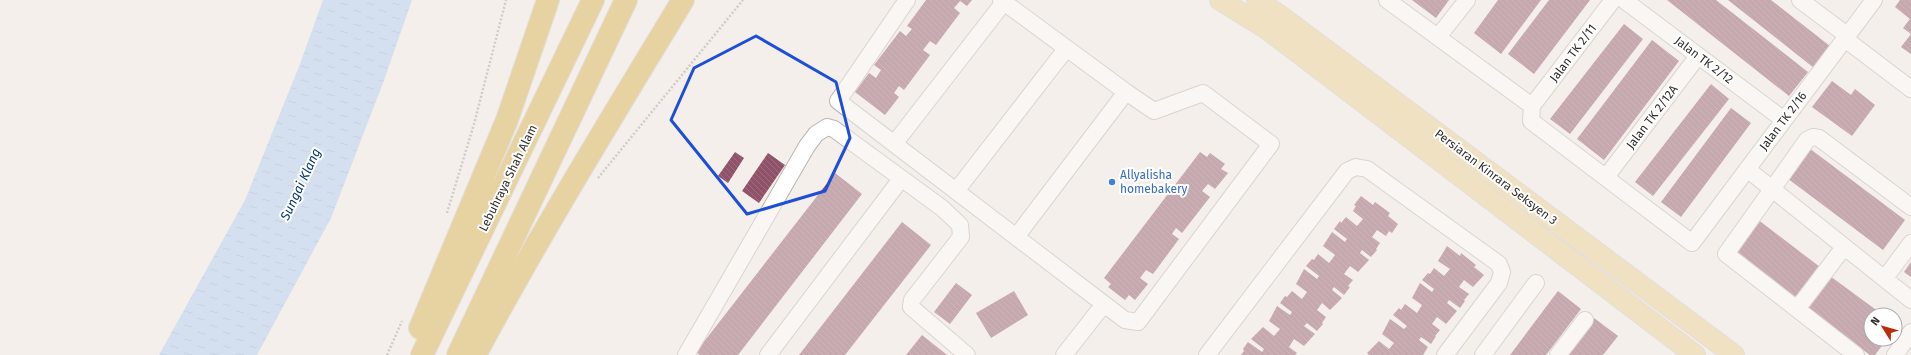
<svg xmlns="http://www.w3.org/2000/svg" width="1911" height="355" viewBox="0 0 1911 355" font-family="'Fira Sans',sans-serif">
	<defs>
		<pattern id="water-ripples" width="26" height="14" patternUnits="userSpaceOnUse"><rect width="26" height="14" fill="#adccf7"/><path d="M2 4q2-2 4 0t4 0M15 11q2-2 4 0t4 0" fill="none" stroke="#95afd4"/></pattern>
		<pattern id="building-back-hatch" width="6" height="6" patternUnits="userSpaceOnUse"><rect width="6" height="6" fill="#8f5268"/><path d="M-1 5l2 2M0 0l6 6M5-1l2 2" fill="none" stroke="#9b6d7e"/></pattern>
	</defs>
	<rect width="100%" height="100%" fill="#f4efea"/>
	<!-- water -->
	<path fill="url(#water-ripples)" d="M323,0H412L383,83L331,218L257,355H159L245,200L300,64Z"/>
	<!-- building -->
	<path fill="url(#building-back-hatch)" d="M926,0H972L967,6L960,1L954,8L960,13L936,45L930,41L923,50L930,55L904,90L899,86L894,93L899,97L885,115L855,92L869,73L876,78L881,70L874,65L900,31L906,36L912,29L907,26Z
		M1412,0H1449L1436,18Z
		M1498,0H1541L1501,54L1474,33Z
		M1549,0H1590L1534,74L1508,54Z
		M1667,0H1716L1808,72L1789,96Z
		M1728,0H1771L1830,46L1814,68Z
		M1900,0H1911V54L1901,47L1911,34L1903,28L1910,19L1895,7Z
		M1624,24L1643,39L1570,134L1550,119Z
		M1652,40L1679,61L1604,160L1577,139Z
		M1832,81L1851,95L1855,89L1875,105L1852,136L1812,107Z
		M1711,84L1729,99L1653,196L1635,182Z
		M1731,108L1751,123L1681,217L1661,202Z
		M1809,148L1905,220L1883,250L1787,178Z
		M735,152L744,158L728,183L718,176Z
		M1200,152L1207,157L1210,153L1225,164L1221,169L1228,173L1215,189L1208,184L1202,191L1210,197L1182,233L1176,228L1172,234L1179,239L1153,274L1146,270L1140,278L1148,284L1135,300L1129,295L1125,300L1108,287L1111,284L1104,278Z
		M768,153L785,165L759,203L742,191Z
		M835,173L862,194L738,355H700L696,352Z
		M1361,196L1373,205L1375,202L1390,213L1388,216L1398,224L1392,233L1389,231L1386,236L1377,230L1372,237L1380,243L1376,249L1377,250L1371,257L1362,250L1360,253L1369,260L1358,272L1350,266L1344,274L1353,280L1348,286L1350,287L1344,295L1334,287L1332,290L1342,298L1330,310L1322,303L1317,310L1326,317L1322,323L1323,324L1317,331L1307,323L1304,326L1315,334L1304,346L1294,339L1289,347L1297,353L1295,355H1241L1244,351L1243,349L1248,342L1262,352L1264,349L1251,339L1263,327L1274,336L1280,329L1269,321L1277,306L1290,315L1292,312L1280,303L1285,296L1287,297L1292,291L1302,299L1307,292L1296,284L1304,269L1317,279L1319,276L1306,266L1312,259L1314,260L1318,254L1329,263L1335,255L1323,246L1332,232L1345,242L1347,239L1334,229L1340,221L1341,223L1346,217L1357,226L1363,219L1353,211L1356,206L1354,205Z
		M1757,219L1820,267L1795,299L1733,251Z
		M902,222L931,245L845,355H799Z
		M1447,246L1460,256L1461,253L1476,265L1474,267L1484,275L1473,287L1464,280L1459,287L1469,294L1464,300L1465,301L1460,308L1449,300L1447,303L1457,311L1446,324L1437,317L1432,324L1440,330L1435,336H1436L1431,344L1421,337L1419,340L1428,347L1423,355H1369L1367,353L1379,341L1389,349L1394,343L1382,334L1390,319L1404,329L1407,326L1393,315L1399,308L1401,310L1405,304L1417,313L1422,305L1412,298L1420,283L1432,292L1434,289L1422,280L1428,273L1430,274L1434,268L1444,276L1450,269L1438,261Z
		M1911,262V277L1904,272Z
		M1830,276L1883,315H1871V339H1887L1875,355H1870L1806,307Z
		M956,283L972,295L950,324L934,312Z
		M1014,291L1028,315L991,338L976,313Z
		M1558,291L1581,309L1546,355H1510Z
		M1594,318L1618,336L1603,355H1566Z
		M922,335L947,355H906Z"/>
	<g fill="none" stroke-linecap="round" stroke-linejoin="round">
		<!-- minor casing -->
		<g stroke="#bbb5b0" stroke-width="18">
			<path id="minor" d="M907,0L838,101L1125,320L1138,322L1271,144L1203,93L1154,111L1126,92L1001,0
				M1387,0L1532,106
				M1624,0L1784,120
				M1800,0L1848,36
				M1438,37L1467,0
				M1845,39L1911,89
				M1532,106L1531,121L1692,243L1874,0
				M1532,106L1613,0
				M894,144L1004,2
				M1747,169L1911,300
				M1606,177L1698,56
				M956,191L1066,49
				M1016,237L1126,92
				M1885,278L1911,243
				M1797,309L1844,247
				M686,355L807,146L816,134L827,127L834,129L942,208L960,225L961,237L912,300L911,307L967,355
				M768,355L901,179
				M1064,355L1104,304
				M1207,355L1347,171L1356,167L1367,169L1499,264L1502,272L1499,283L1445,355
				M1483,355L1536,283
				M1558,355L1585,320
				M1856,355L1726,254L1807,140L1813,137L1819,138L1911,207
				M1895,355L1911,332"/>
		</g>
		<!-- major casing -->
		<g stroke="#cdcccc" stroke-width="22">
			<path id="major" d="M1220,0L1267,29L1695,355
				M1257,0L1282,17L1734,355"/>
		</g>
		<!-- highway casing -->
		<g stroke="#cdcccc" stroke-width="24">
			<path id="highway" d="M420,328L507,120L548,0
				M422,355L593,0
				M458,355L626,0
				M475,355C540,234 612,117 683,0"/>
		</g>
		<!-- path -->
		<path stroke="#a6a29f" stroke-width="2.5" stroke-dasharray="2 2" stroke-linecap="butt" d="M598,178L743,0
			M447,213L474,124L506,0
			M387,355L402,321"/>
		<!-- minor -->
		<use href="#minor" stroke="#fff" stroke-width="16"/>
		<!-- major -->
		<use href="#major" stroke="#e8d193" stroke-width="20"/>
		<!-- highway -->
		<use href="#highway" stroke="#d8b24b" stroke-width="22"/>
	</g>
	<!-- marked area -->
	<path d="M0 0H1911V355H0ZM756,36L836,82L850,138L825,191L747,214L671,120L694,68Z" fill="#f4efea" fill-opacity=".55" fill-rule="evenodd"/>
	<path fill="none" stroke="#1d4ed8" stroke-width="3" stroke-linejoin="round" d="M756,36L836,82L850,138L825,191L747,214L671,120L694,68Z"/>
	<!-- markers -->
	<circle fill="#3f7fe0" stroke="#fff" stroke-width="1.5" cx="1112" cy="182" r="4"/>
	<g text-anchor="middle" stroke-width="4" stroke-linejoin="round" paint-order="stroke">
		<!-- street labels -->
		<g font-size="12" fill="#2d2b29" stroke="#fff">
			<text transform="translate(1573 53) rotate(-53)" y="4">Jalan TK 2/11</text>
			<text transform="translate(1704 60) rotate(37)" y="4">Jalan TK 2/12</text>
			<text transform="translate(1652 117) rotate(-53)" y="4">Jalan TK 2/12A</text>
			<text transform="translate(1783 121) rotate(-53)" y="4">Jalan TK 2/16</text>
			<text transform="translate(1496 177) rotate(37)" y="4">Persiaran Kinrara Seksyen 3</text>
			<text transform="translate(508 178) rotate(-64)" y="4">Lebuhraya Shah Alam</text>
		</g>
		<!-- shop labels -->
		<g font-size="12" fill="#366cbe" stroke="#fff" text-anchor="start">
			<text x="1120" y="179">Allyalisha<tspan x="1120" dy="14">homebakery</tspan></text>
		</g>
		<!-- water labels -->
		<g font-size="13" font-style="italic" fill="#01326f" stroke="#fff">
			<text transform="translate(300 184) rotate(-65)" y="5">Sungai Klang</text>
		</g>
	</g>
	<!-- north arrow -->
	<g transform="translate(1883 327) rotate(307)"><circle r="19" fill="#ffffff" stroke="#abaaa9"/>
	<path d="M0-3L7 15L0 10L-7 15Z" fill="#ba2f0b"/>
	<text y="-6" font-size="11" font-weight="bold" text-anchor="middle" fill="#2d2b29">N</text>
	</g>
</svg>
